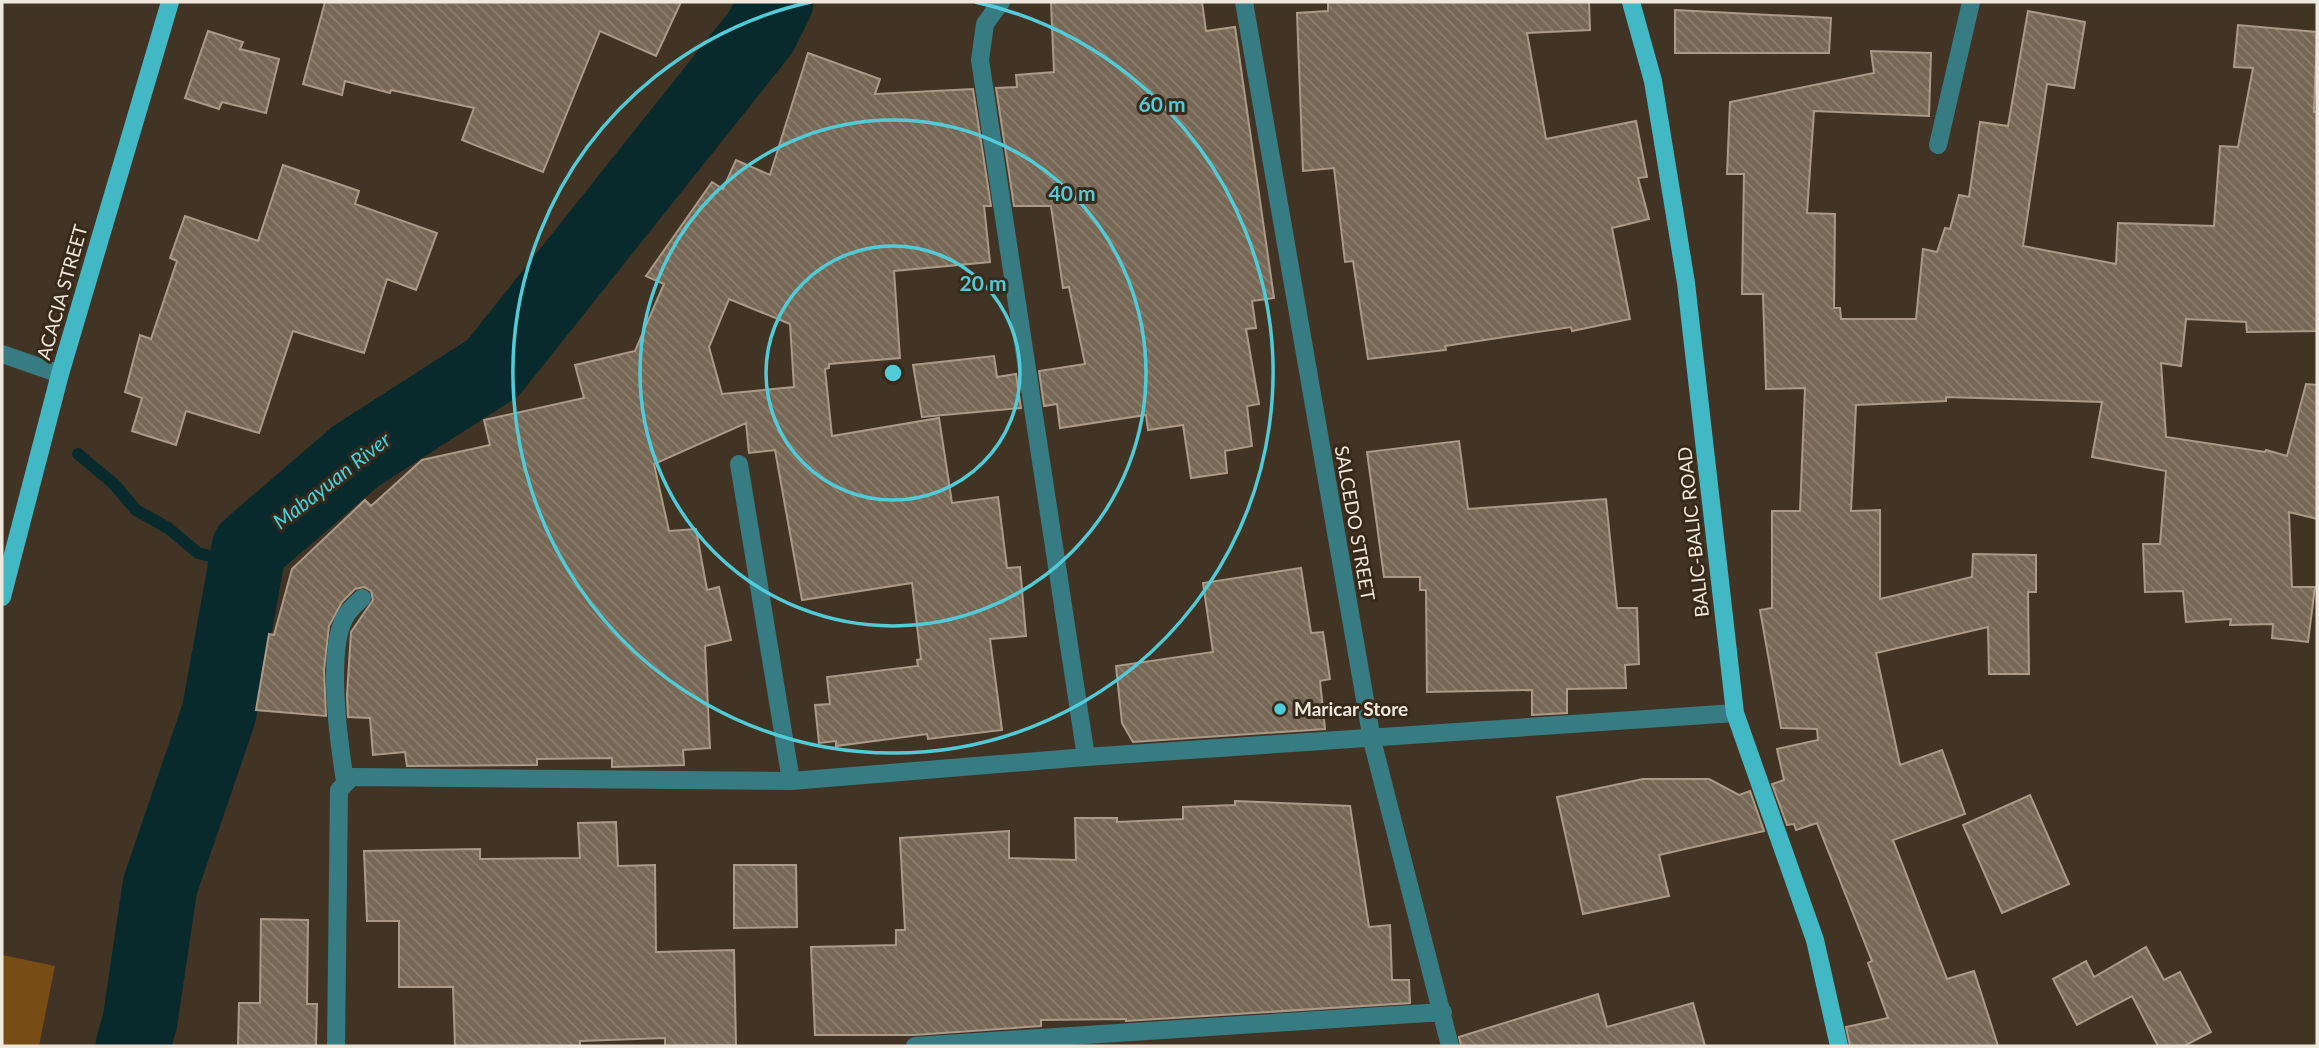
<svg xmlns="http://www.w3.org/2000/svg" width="2319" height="1048" viewBox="0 0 2319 1048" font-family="Lato,sans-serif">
	<defs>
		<pattern id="building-back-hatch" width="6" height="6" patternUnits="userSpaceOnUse" patternTransform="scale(1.75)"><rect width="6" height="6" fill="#776856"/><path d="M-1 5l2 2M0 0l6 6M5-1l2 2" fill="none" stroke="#8b7e6e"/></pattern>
	</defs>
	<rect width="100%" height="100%" fill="#423425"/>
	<!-- pitch -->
	<path fill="#774d15" d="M2,955L55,966L39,1046H2Z"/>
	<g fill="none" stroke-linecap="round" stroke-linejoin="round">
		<!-- stream -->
		<path stroke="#092a2d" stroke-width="12" d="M78,454L114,484L136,510L168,528L198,553L246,565"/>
		<!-- river -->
		<path stroke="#092a2d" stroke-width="75" d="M133,1046L140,1021L160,886L219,713L249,548L356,456L493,368L761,32L776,2"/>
	</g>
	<!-- building -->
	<path fill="url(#building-back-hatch)" stroke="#ab9a87" stroke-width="2" fill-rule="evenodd" d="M325,2H681L656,56L600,31L543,172L462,140L474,108L391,90L390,93L345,81L342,95L303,84Z
		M1051,2H1202L1206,31L1235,27L1274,298L1252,301L1256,328L1246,329L1259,404L1247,406L1252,446L1225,451L1227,473L1191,478L1183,425L1148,430L1146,415L1060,428L1057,404L1044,406L1039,371L1085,364L1069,287L1063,288L1051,206H1014L996,88L1017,87L1016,75L1054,72Z
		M1328,2H1589L1590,30L1527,33L1546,139L1636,121L1647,177L1638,178L1649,219L1612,228L1630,319L1572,331L1571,327L1445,346L1446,350L1368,359L1353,261L1345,262L1334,168L1303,171L1297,13L1328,11Z
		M1675,10L1831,18L1829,53H1675Z
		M2028,11L2085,22L2074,88L2047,84L2023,246L2116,264L2118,223L2214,226L2220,146L2238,147L2253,68L2234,67L2238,25L2317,32L2314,112H2317V331L2247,332L2246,322L2186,319L2181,366L2161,363L2166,437L2265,452L2266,450L2287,456L2306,384L2317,385V519L2289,512L2292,587H2315L2308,642L2272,638L2273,624L2230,625L2231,619L2186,622L2183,591L2145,592L2143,544H2160L2166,471L2092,457L2102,402L1946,397V401L1856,405L1851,511L1880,510V599L1972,577L1973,554L2036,555V592H2028L2029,674H1989L1988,627L1876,653L1900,765L1942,750L1965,814L1893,840L1947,979L1974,971L1998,1046H1850L1846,1027L1888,1018L1868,963L1872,961L1817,823L1796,830L1794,824L1787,825L1772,784L1784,780L1777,749L1818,740L1817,729L1781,728L1760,610L1772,608V511H1800L1805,388L1766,389L1763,294H1742L1744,174H1727L1730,102L1874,73L1871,51L1931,53L1929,116L1814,111L1807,213L1835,214L1834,308H1840L1841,319H1916L1923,249L1937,252L1945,228L1950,229L1959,195L1969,197L1980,122L2008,126Z
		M208,31L243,42L240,49L279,59L266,113L222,102L219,109L185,98Z
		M808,53L880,79L875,94L973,89L991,206H984L990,262L894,271L900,358L829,364V368L825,369L832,436L939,418L952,503L998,497L1007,568L1020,567L1026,636L990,639L1002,730L928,739L927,734L836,746V741L819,743L815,705L830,704L827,677L918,666L917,660L921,659L912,583L802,600L775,450L749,453L746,423L654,464L669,531L696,529L707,590L719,587L731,640L705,646L710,748L683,750L684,765L612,767V758L537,759V765L407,766L405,752L373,755L370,718L348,717L347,695L351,632L373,600L371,591L364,587L355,589L342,602L329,626L324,670L326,716L256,710L269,634L274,635L292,569L365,500L371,506L422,460L490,445L484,420L584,398L575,365L635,351L664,284L646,276L712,182L723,189L736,160L770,175ZM729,299L790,324L794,387L722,394L709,347Z
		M283,165L359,191L355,204L437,233L416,290L387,279L364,353L293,331L259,433L186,411L176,445L132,431L142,398L125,392L140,335L151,339L177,261L170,258L185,216L258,241Z
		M994,356L997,377L1016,374L1021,408L922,417L913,365Z
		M1459,441L1468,509L1606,499L1617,608H1637L1639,664L1625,665L1626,688L1567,689V713L1532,715V690L1427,692L1426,590H1420V577H1384L1367,452Z
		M1301,568L1311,633L1323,632L1330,679L1320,681L1325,729L1133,742L1122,723L1116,666L1213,652L1203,583Z
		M1643,779H1709L1739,795L1750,791L1764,831L1659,855L1669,896L1583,914L1557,797Z
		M2030,795L2069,884L2002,913L1963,825Z
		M1235,801L1350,806L1369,927L1390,925L1392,980H1409L1410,1003L1126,1021V1019L1041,1020V1026L914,1035H815L811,947L896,945V930H905L900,838L1009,831V858L1076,860L1075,818H1117V822L1183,819V807L1235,805Z
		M616,822L618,866L655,865L656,952L734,950L736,1045L665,1046V1038L580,1041V1046H455L453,987H399V921H367L364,851L480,849V859L580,858L578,823Z
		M734,865H796L797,927L734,928Z
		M261,919L308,920L307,1004H317L316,1046H238L239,1003H260Z
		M2146,947L2164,980L2180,972L2211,1032L2184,1046H2158L2132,996L2077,1025L2053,979L2086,961L2094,977Z
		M1598,994L1607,1027L1693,1003L1705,1046H1461L1459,1037Z"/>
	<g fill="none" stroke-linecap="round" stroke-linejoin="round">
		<!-- minor -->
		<path stroke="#377b83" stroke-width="18" d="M1001,2L985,24L980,60L1086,757
			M1244,2L1372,740L1450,1046
			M1938,145L1971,2
			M2,354L60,374
			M739,464L791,781
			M345,781C339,744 325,645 347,614C351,608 357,603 362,598
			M336,1046L339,790L352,777L791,781L1086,757L1735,713
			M915,1046L1443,1012"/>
		<!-- major -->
		<path stroke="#42b8c5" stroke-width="18" d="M1631,2L1653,81L1686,283L1735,713L1815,940L1839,1046
			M2,597L60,374L170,2"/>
	</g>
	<!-- distance rings -->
	<g fill="none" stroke="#52cbd9" stroke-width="3.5">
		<circle cx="893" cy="373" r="127"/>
		<circle cx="893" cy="373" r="253"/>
		<path d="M975 2A380 380 0 1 1 811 2"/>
	</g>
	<!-- markers -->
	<circle fill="#52cbd9" stroke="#382a1b" stroke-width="2.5" cx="1280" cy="709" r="7"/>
	<g text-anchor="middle" stroke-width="6" stroke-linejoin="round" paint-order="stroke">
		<!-- street labels -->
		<g font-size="19" fill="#f0e7dd" stroke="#382a1b">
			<text transform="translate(62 292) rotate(-74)" y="7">ACACIA STREET</text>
			<text transform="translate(1355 523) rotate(80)" y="7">SALCEDO STREET</text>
			<text transform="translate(1693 532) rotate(-96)" y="7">BALIC-BALIC ROAD</text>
		</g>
		<!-- poi labels -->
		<g font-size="19" font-weight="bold" fill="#f0e7dd" stroke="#382a1b" text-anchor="start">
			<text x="1294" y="716">Maricar Store</text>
		</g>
		<!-- water labels -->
		<g font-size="21" font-style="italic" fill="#3fd5e5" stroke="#382a1b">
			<text transform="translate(332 481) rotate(-38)" y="7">Mabayuan River</text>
		</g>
	</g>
	<circle cx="893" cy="373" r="10" fill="#52cbd9" stroke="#382a1b" stroke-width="3.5"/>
	<g font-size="21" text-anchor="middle" font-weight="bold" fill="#52cbd9" stroke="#382a1b" stroke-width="6" stroke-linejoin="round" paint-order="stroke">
		<text x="1162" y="112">60 m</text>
		<text x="1072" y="201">40 m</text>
		<text x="983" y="291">20 m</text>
	</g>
	<!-- border -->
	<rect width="2319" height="1048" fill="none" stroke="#f0e7dd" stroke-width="7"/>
</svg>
